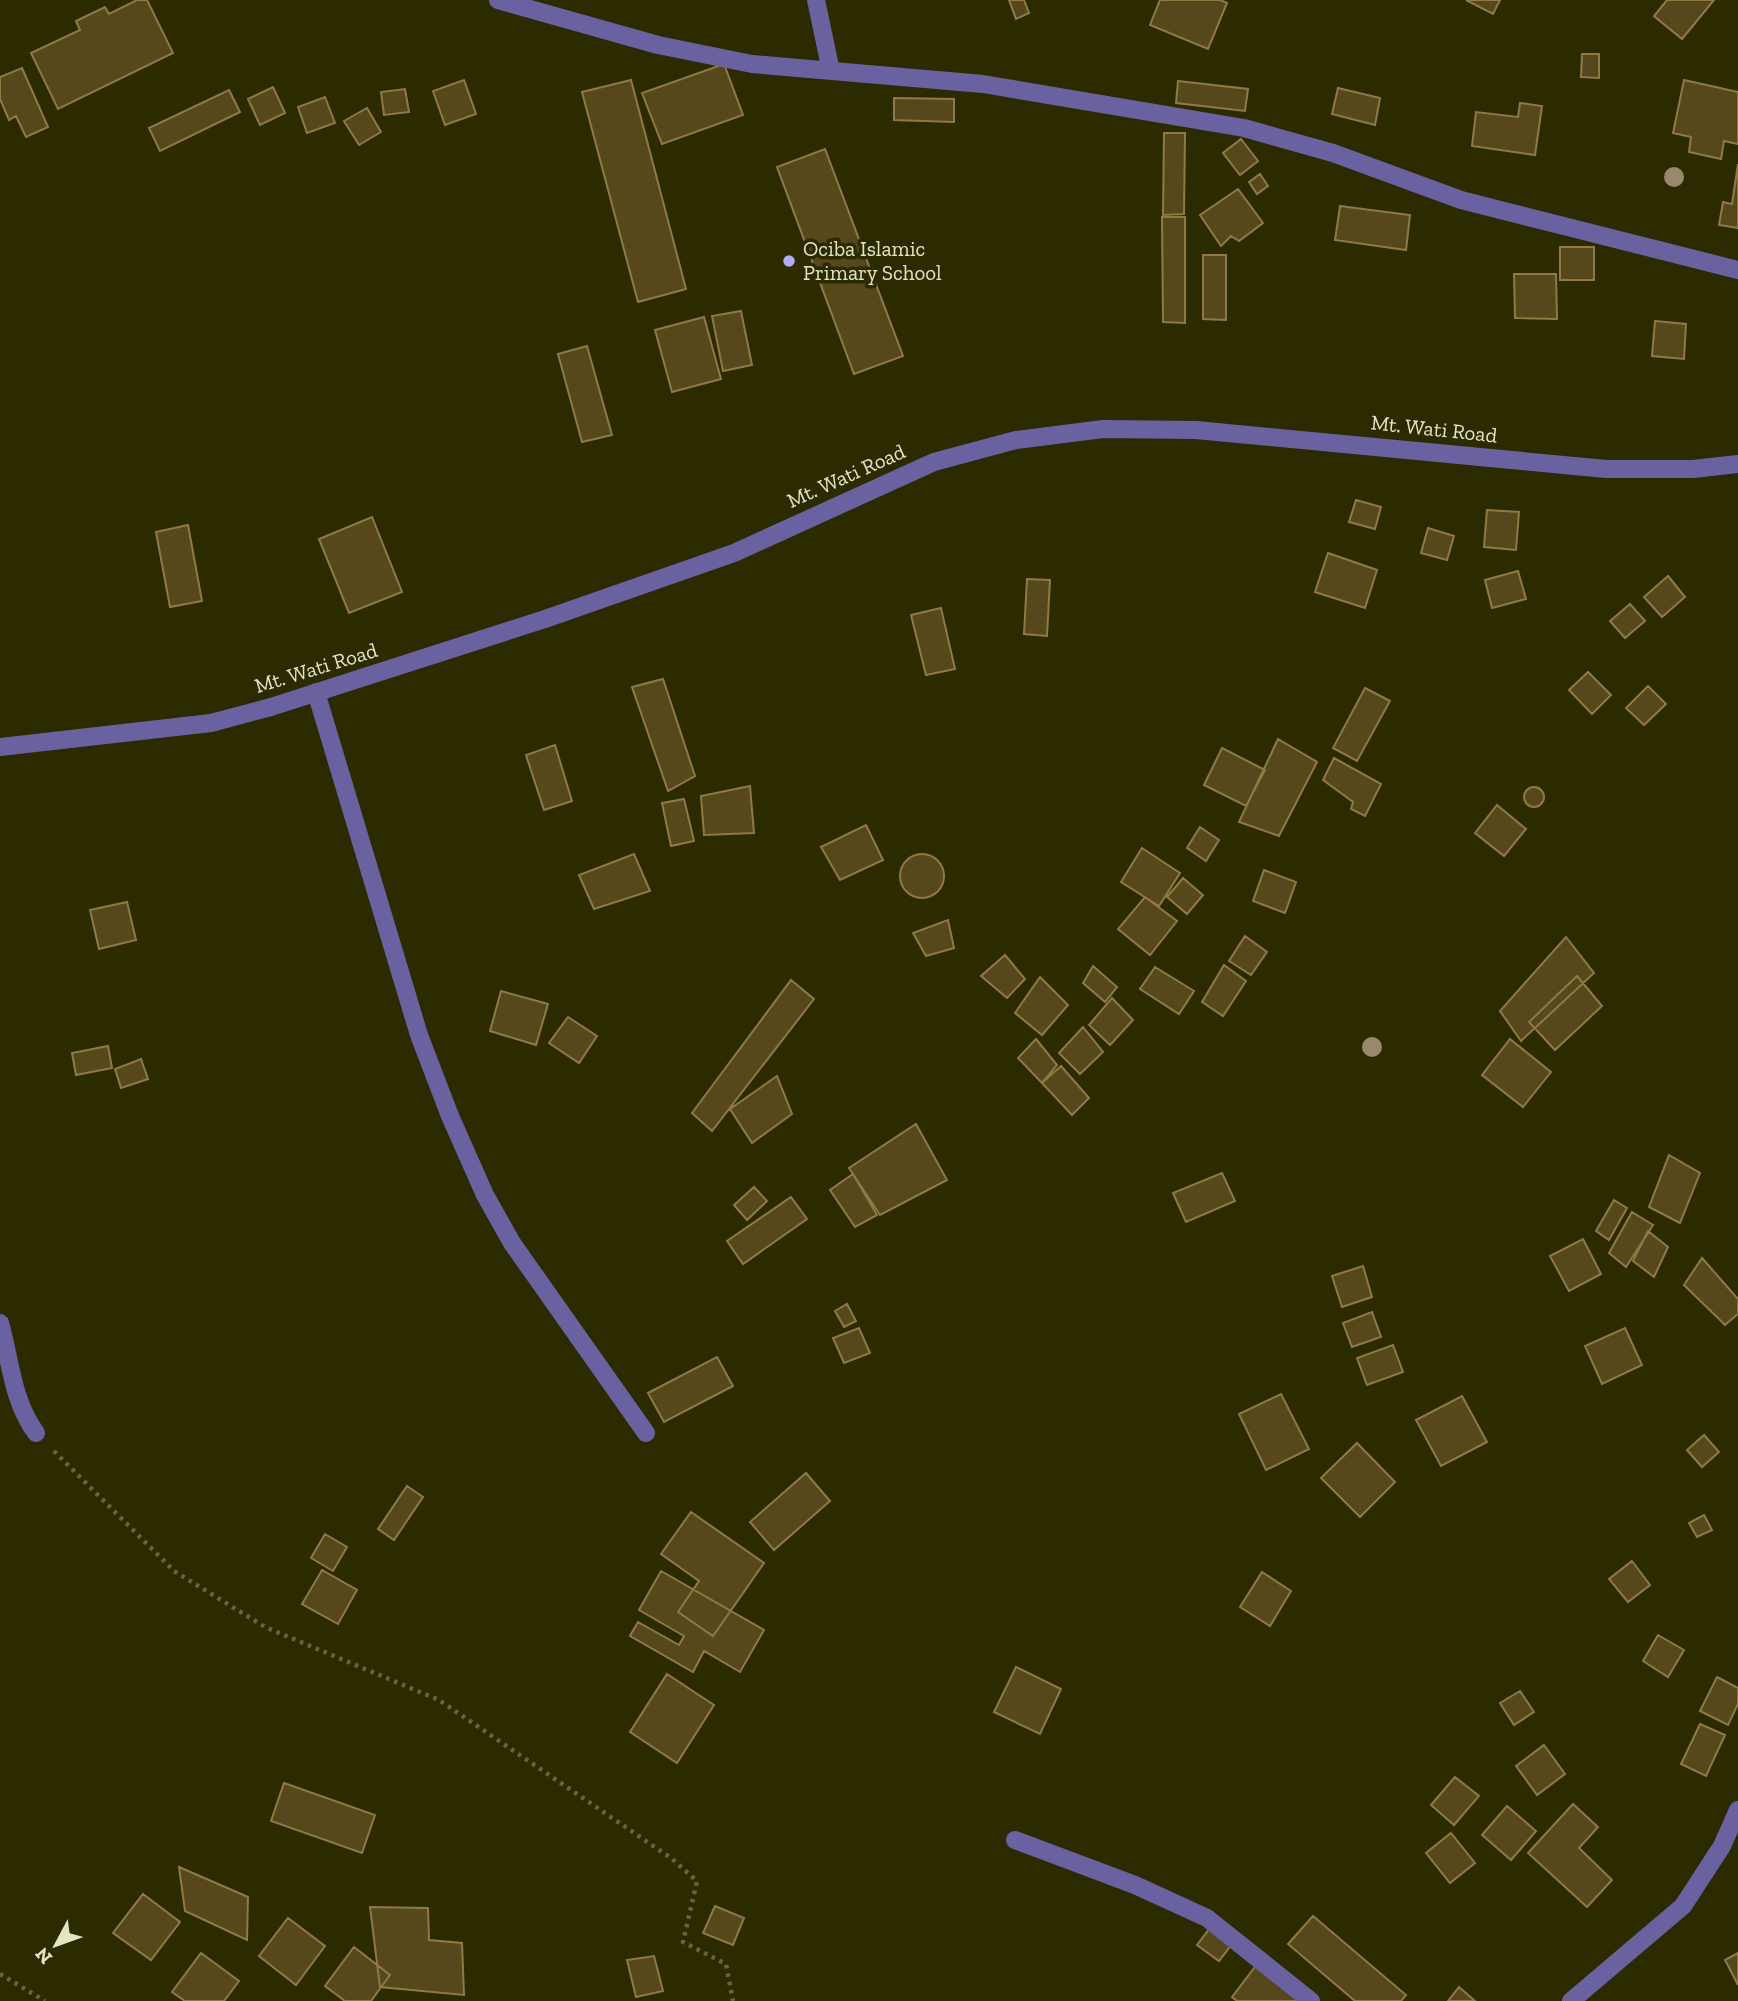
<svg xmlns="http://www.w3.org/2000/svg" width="1738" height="2001" viewBox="0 0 1738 2001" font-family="'Zilla Slab',serif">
	<rect width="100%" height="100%" fill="#2c2b00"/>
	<!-- building -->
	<path fill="#56471d" stroke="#8f7a41" stroke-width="2" d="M137,0H147L173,53L58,109L31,53L80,30L76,21L105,7L109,14Z
		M1009,0H1024L1029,13L1016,19Z
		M1160,0H1220L1227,3L1208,49L1150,25Z
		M1466,0H1500L1493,14Z
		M1667,0H1714L1682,39L1654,16Z
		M1582,54H1599V78L1581,77Z
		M724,64L743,115L662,144L642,93Z
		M22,68L48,127L26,137L16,116L9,120L0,99V77Z
		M464,80L476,114L445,125L433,91Z
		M631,80L686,289L638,302L582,92Z
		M1684,80L1738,92V144L1724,141L1721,159L1689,152L1691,137L1673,133Z
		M1178,81L1248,89L1245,111L1176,103Z
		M273,87L285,113L260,125L248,99Z
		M1338,88L1380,98L1375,125L1332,114Z
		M405,89L409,112L384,115L381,92Z
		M229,90L240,112L160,151L149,128Z
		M325,97L335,123L307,133L298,107Z
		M894,98L954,99V122L894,120Z
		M1520,103L1542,106L1535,155L1472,146L1476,112L1518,117Z
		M367,108L381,132L359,145L344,121Z
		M1164,133H1185L1184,214L1163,215Z
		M1241,139L1258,161L1240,175L1223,153Z
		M825,149L903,356L854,374L777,167Z
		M1738,164V228L1719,225L1723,202L1732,204Z
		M1260,174L1268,186L1257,194L1249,182Z
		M1238,189L1263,223L1239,241L1231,236L1221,246L1200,215Z
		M1340,206L1410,215L1406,250L1335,240Z
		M1162,217H1185V323L1163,322Z
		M1560,247H1594V280H1560Z
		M1203,255H1226V320L1203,319Z
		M1514,274H1556L1557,319L1515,318Z
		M741,311L752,365L723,371L712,316Z
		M704,317L721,379L672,392L655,330Z
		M1655,321L1686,324L1684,359L1652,356Z
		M587,346L612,435L582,442L558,354Z
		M1356,500L1381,507L1375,529L1349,522Z
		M1487,510L1519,512L1516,550L1484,547Z
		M372,517L402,592L349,613L319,539Z
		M188,525L202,601L170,607L156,532Z
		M1428,528L1454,536L1447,560L1421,553Z
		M1328,553L1377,570L1365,608L1315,592Z
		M1518,571L1526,599L1492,608L1485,580Z
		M1668,576L1685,597L1662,617L1644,597Z
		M1027,579L1050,580L1047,636L1024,634Z
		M1630,604L1645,621L1625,638L1610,621Z
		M941,608L955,669L926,675L911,615Z
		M1588,672L1611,695L1592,714L1569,690Z
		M663,679L695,776L668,791L632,687Z
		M1648,686L1666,704L1644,725L1626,708Z
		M1365,688L1390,701L1357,761L1333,748Z
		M1278,739L1317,762L1279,836L1239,822Z
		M555,745L572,801L544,810L526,755Z
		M1222,748L1265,770L1246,806L1204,785Z
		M1334,758L1381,784L1365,816L1351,809L1353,802L1323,780Z
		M750,786L754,833L704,835L701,796Z
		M1524 797a10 10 0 1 1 20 0a10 10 0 1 1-20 0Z
		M684,799L694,841L671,846L662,803Z
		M1497,805L1526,829L1504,856L1475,833Z
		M866,825L883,860L840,880L821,847Z
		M1200,827L1219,840L1206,861L1187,848Z
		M1142,848L1180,873L1159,906L1121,882Z
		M900 876a22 22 0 1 1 44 0a22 22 0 1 1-44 0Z
		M634,854L650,891L594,909L579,875Z
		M1264,870L1296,882L1285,913L1253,901Z
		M1183,878L1203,895L1187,914L1167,897Z
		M1145,897L1177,921L1150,955L1118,929Z
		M127,902L136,940L99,949L90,910Z
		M948,920L954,948L926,956L913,933Z
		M1245,936L1267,952L1251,975L1229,961Z
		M1566,937L1594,973L1521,1041L1500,1011Z
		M1005,955L1025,979L1007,998L981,976Z
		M1224,965L1246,981L1223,1016L1202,1002Z
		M1093,966L1117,987L1105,1002L1083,983Z
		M1155,967L1194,991L1179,1014L1140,989Z
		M1577,976L1602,1006L1555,1050L1529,1022Z
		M1040,977L1068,1005L1042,1035L1015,1013Z
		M791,980L814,999L712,1131L692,1113Z
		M501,991L548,1004L536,1045L490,1031Z
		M1112,998L1133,1020L1110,1045L1089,1025Z
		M568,1017L597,1036L579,1063L549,1043Z
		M1083,1027L1103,1052L1080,1074L1059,1053Z
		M1036,1039L1057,1065L1042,1083L1018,1058Z
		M1510,1039L1551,1072L1523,1107L1482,1075Z
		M108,1046L112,1068L76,1075L72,1053Z
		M141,1059L148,1079L121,1088L115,1069Z
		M1061,1066L1089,1098L1072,1115L1042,1083Z
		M777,1076L792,1114L752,1143L730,1109Z
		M916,1124L947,1180L880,1215L849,1168Z
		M1669,1155L1700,1173L1680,1223L1649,1207Z
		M1222,1173L1235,1201L1186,1222L1173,1193Z
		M853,1174L877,1215L855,1227L830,1190Z
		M754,1187L767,1201L747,1220L734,1205Z
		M791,1197L807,1219L743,1264L727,1241Z
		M1614,1200L1627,1208L1609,1240L1596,1231Z
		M1632,1212L1653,1225L1626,1267L1609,1253Z
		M1648,1231L1668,1247L1654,1277L1633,1261Z
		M1583,1239L1601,1274L1569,1291L1550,1256Z
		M1702,1258L1738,1299V1314L1725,1325L1684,1285Z
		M1363,1266L1372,1297L1342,1307L1332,1276Z
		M847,1304L856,1321L844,1327L835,1311Z
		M1372,1312L1381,1337L1352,1347L1343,1323Z
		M859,1328L870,1353L844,1363L833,1338Z
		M1625,1328L1642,1365L1602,1384L1585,1346Z
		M1393,1345L1403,1372L1367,1385L1357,1358Z
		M717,1357L733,1386L664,1422L648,1393Z
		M1281,1394L1309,1449L1266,1470L1239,1414Z
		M1462,1396L1487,1442L1441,1466L1416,1420Z
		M1704,1435L1719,1452L1702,1467L1687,1450Z
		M1357,1443L1395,1482L1360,1517L1321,1478Z
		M806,1473L830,1501L774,1550L750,1522Z
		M407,1486L423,1497L394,1540L378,1529Z
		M691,1512L764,1563L713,1636L678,1612L699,1581L661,1554Z
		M1704,1515L1712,1530L1697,1537L1689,1523Z
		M325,1534L347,1547L333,1571L311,1558Z
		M1632,1561L1650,1585L1628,1602L1609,1579Z
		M322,1570L357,1590L338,1624L302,1604Z
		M661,1571L764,1630L740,1672L704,1651L693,1672L630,1636L638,1622L679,1645L684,1636L639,1610Z
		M1262,1572L1291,1591L1270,1626L1240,1607Z
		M1658,1635L1684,1650L1668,1677L1643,1661Z
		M1016,1667L1061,1689L1040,1734L994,1712Z
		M667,1674L714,1705L677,1763L630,1732Z
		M1717,1677L1738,1688V1704L1728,1725L1700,1711Z
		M1520,1691L1534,1712L1514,1725L1500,1703Z
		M1700,1724L1725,1735L1706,1776L1681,1764Z
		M1544,1745L1565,1774L1537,1795L1516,1766Z
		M1455,1777L1479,1796L1454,1825L1431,1805Z
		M284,1783L375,1815L362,1853L271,1821Z
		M1573,1804L1598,1827L1579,1848L1612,1880L1587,1907L1528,1853Z
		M1507,1806L1536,1831L1511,1860L1482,1835Z
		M1451,1833L1475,1863L1450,1883L1426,1853Z
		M179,1867L248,1897L247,1940L185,1911Z
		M143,1894L180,1922L151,1960L113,1933Z
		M715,1906L744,1918L733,1945L703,1933Z
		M370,1907L428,1908L429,1940L462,1943L464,1995L380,1987Z
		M1313,1916L1406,1995L1401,2001H1355L1288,1944Z
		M288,1918L325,1946L296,1985L259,1956Z
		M1210,1928L1232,1944L1219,1961L1197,1945Z
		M354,1947L390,1975L371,2001H345L325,1986Z
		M201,1953L239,1981L224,2001H185L172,1992Z
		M1738,1953V1985L1725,1960Z
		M654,1956L663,1991L636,1997L627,1960Z
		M1258,1963L1306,2001H1237L1232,1997Z
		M1459,1987L1475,2001H1448Z"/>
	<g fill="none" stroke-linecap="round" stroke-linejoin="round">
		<!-- path -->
		<path stroke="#65653e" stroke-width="4.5" stroke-dasharray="3.5 5" stroke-linecap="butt" d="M54,1451L174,1571L265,1627L439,1700L671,1858L697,1881L683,1942L726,1964L733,2001
			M0,1974L45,2001"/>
		<!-- minor -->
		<path stroke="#6a62a0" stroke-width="18" d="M498,0L658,45L752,64L983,84L1244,128L1333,153L1461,200L1738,270
			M816,0L831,71
			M316,692L419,1035L450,1116L485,1195L512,1243L646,1433
			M0,747L211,723L271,707L545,619L734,553L934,462L1016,440L1103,429L1196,430L1606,469H1693L1738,464
			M0,1323C11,1362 12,1400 36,1433
			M1015,1840L1135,1885L1207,1918L1311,2001
			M1571,2001L1683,1906L1722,1846L1738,1810"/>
	</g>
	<!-- trees -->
	<g fill="#99886d">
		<circle cx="1674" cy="177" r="10"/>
		<circle cx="1372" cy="1047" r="10"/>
	</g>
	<!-- markers -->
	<circle fill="#b5acf8" stroke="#2c2b00" stroke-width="2.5" cx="789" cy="261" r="7"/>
	<g text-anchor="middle" stroke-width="7" stroke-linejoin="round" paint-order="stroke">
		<!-- poi labels -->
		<g font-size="21" fill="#e3e4c6" stroke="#2c2b00" text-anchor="start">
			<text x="803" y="256">Ociba Islamic<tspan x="803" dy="24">Primary School</tspan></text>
		</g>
		<!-- street labels -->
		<g font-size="21" fill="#e3e4c6" stroke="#2c2b00">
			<text transform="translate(1434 429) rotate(6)" y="7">Mt. Wati Road</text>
			<text transform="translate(846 476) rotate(-24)" y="7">Mt. Wati Road</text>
			<text transform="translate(316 668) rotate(-17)" y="7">Mt. Wati Road</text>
		</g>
	</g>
	<!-- north arrow -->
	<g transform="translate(56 1945) rotate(229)" stroke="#2c2b00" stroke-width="5" paint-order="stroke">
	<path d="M0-5L12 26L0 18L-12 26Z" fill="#e3e4c6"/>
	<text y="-10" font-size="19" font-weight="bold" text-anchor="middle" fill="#e3e4c6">N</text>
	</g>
</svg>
